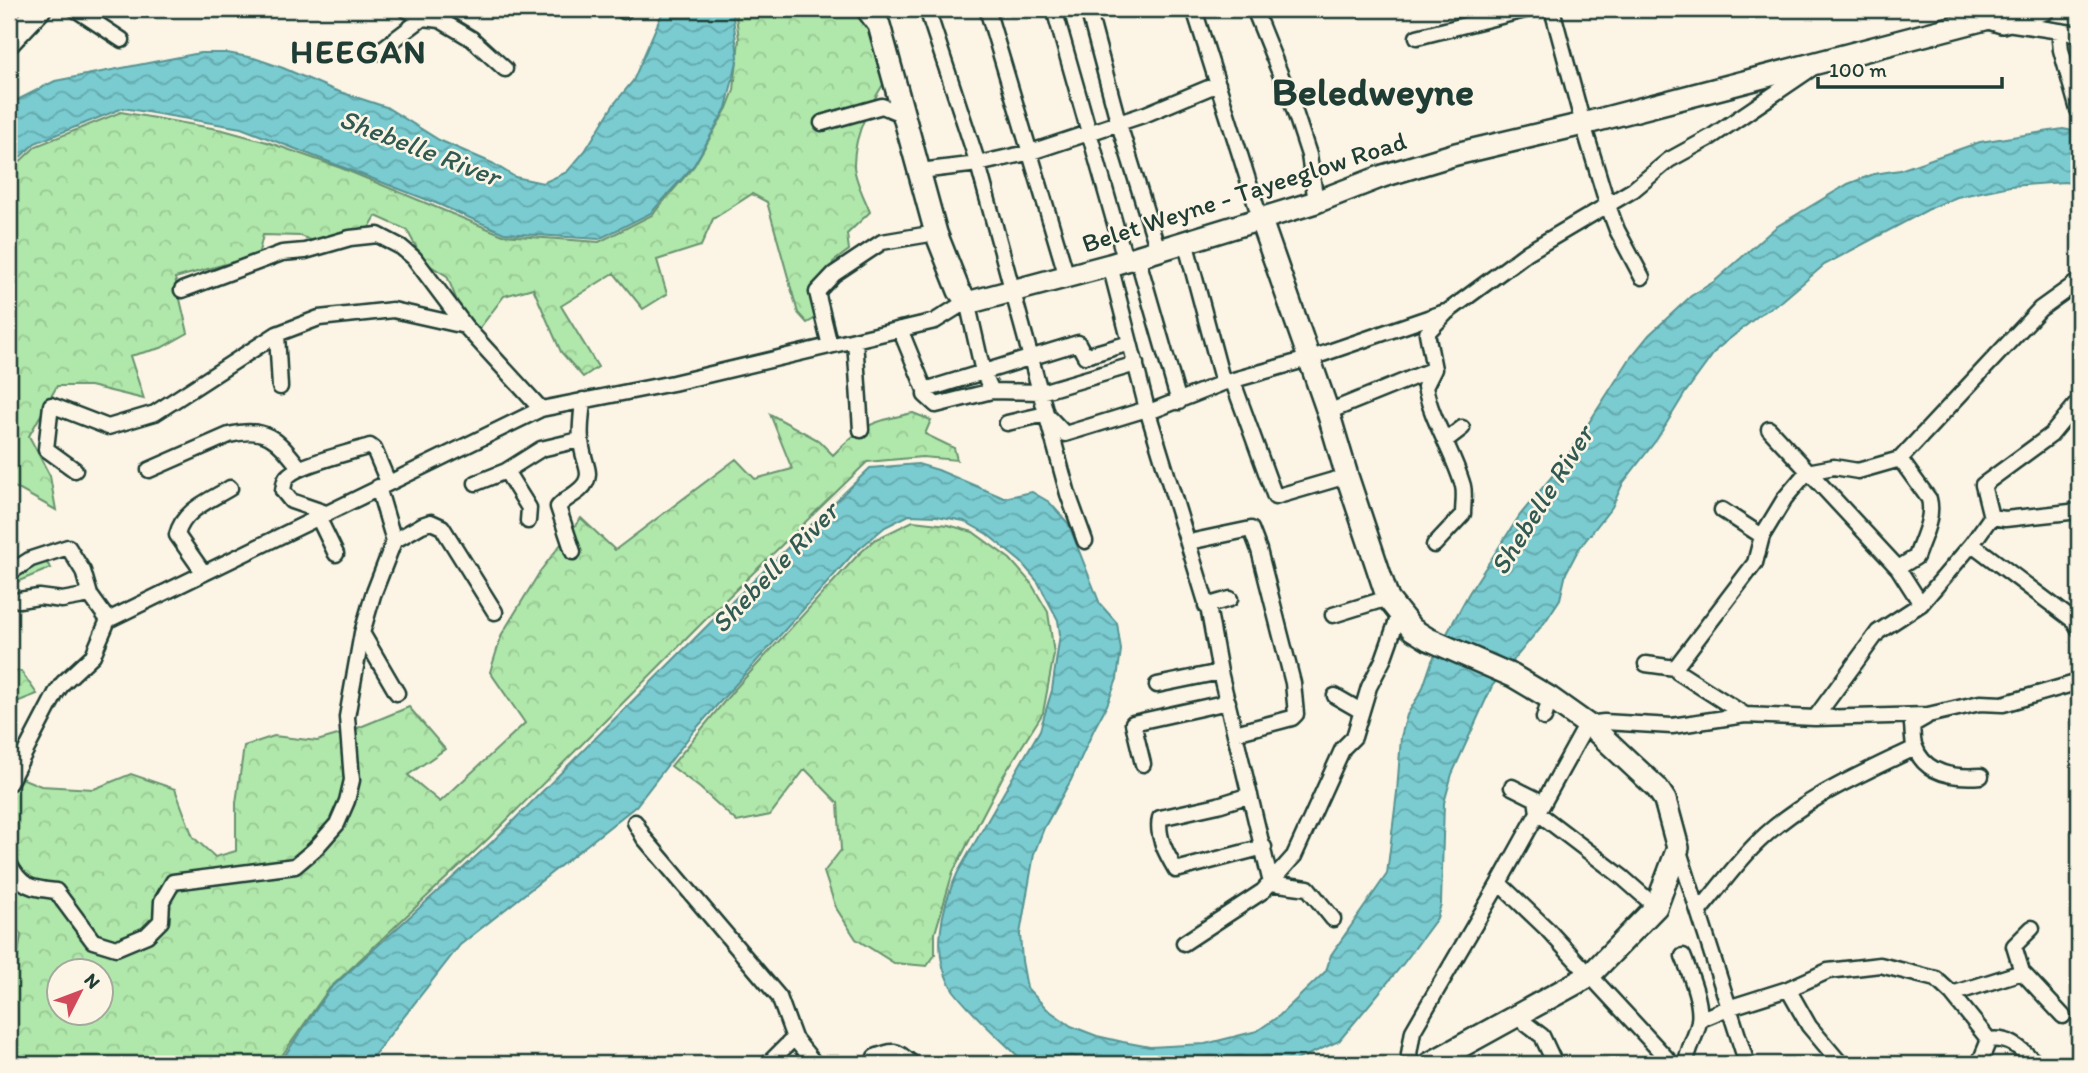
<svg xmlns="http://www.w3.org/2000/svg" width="2088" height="1073" viewBox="0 0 2088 1073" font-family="Itim,sans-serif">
	<defs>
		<pattern id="forest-crowns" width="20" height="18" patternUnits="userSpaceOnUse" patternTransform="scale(1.75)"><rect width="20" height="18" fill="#b0e7aa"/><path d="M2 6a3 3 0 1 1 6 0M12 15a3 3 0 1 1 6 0" fill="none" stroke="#97c793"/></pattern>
		<pattern id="water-waves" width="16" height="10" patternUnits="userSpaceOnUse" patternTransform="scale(1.75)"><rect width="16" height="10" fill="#7accd1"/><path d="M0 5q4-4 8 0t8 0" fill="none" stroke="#63a7aa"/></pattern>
	</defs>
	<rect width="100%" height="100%" fill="#fcf5e5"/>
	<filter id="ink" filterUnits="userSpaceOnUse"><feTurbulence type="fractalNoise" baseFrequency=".0143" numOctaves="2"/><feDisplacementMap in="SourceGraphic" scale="14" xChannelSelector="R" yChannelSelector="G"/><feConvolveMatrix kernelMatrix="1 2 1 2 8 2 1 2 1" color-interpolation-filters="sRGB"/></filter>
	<g filter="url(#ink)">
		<!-- forest -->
		<path fill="url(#forest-crowns)" stroke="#68926f" stroke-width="2" fill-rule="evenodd" d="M735,9H859L891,72C873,100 854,130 854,165C854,179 865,199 870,212L847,234L849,250L833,262L823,314L807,323L798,313L767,202L752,194L713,219L701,246L657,260L667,294L643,309L614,273L561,306L598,367L583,377L561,352L533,288L504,296L479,329L461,311L447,276L424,262L407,230L376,216L366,233L320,244L301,236L263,235L257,260L233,262L175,278L188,333L161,348L130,356L144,399L90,386H57L29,436L50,476L56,510L9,484V172L36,146L121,112L223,130L267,142L341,168L503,235L599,242L652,215L694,166L727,108L734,90L739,39Z
			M913,413L931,420L925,434L954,448L957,460L922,457L867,462L710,615L489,838L329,989L276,1064H9V976L16,967L21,935L9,918V773L41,786L94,789L131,774L175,789L193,837L215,857L236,851V803L244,746L274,736L317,741L348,732L409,707L445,749L408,775L440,802L525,723L490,672L502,634L541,570L581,518L615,550L736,459L755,479L792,469L770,414L818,440L833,455C862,425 873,421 913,413ZM60,972H102V1014H60Z
			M913,521L948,525L973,532L1010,559L1031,583L1048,612L1054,654L1043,713L1002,778L953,872L935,933V955L927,966L894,963L856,939L836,908L824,872L841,850L838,803L805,769L770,815L737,822L700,788L671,766L733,691L857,556L874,540Z
			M45,561L51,568L9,585V569Z
			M21,671L37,694L9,705V672Z"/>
		<!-- water -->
		<path fill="url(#water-waves)" stroke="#569392" stroke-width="2" d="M664,9H732L738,57L726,108L694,165L651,213L599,239L504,233L438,204L241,128L123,108L35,143L9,168V104L55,81L200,53H227L254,58L283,68L334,90L386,107L439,140L492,163L515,177L543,183L567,172L585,151L614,104L633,81Z
			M2063,129L2079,132V184L2064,182L2010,186L1957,197L1931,208L1824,265L1782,301L1759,315L1717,349L1685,393L1657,439L1623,483L1612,507L1578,550L1566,573L1560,599L1545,622L1492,686L1452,774L1444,803L1441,904L1437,918L1403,964L1339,1041L1288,1064H1026C1002,1040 974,1017 954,991C930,957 941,907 958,872L1040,730L1052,690L1060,634L1058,620L1038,582L1021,562L987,534L964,521L937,516L909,515L885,527L853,554L693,732L636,806L460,945L367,1064H279L330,989L492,842L713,620L870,468L918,464L938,470L1004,498L1032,492L1049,502L1068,523L1100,604L1117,623L1121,650L1117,679L1107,705L1094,729L1071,780L1044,828L1034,854L1020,934L1022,961L1027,988L1047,1009L1071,1026L1097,1036L1123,1042L1150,1047L1205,1044L1257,1031L1279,1016L1326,971L1331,955L1387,874L1397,792L1401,737L1407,715L1422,690L1432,661L1469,593L1520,515L1563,463L1631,357L1649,335L1691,296L1715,281L1776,227L1848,184L1874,174L1900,170L1980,142Z"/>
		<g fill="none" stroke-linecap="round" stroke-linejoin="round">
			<!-- street casing -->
			<g stroke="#1f3d34" stroke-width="19">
				<path id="street" d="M75,9L122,40
					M405,9L423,18L440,20L457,30L472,39L505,69
					M624,9V11
					M927,9L978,164L1068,494L1085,541
					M987,9L1067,277
					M1054,9L1125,259
					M1088,9L1118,121L1158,250
					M1194,9L1260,218
					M1254,9L1292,103L1309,155L1316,202
					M1552,9L1583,124L1607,203L1617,230L1642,277
					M2007,23L2079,34
					M2059,31L2061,50L2078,110
					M1417,37L1529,9
					M378,52L423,18
					M822,123L882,106L904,115
					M920,171L978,164L1031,152L1146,114L1218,84
					M1185,241L1223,383
					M1137,256L1179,402
					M1110,265L1147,409L1209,612L1220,672L1271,883
					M182,290L282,253L305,251L350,238L378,235L401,247L414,258L465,326L541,409
					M900,329L925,390V395L936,405L992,391L1041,392L1136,364
					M277,334L280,387
					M855,340L861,430
					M830,346L817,292L834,274L882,242L936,233
					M1233,382L1275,497L1347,476
					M925,390L1078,343L1085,356L1130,343
					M1149,412L1223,383L1308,359L1445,312
					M1328,412L1434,369
					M1048,416L1065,434L1147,409
					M1007,423L1046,414
					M1769,429L1898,568L1921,604
					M1445,441L1462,428
					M75,470L46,449L51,405L108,427L155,413L277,334L319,318L393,310L465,326
					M149,470L229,435C268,425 278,441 300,468
					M506,471L529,508L528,521
					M476,483L506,471L541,449L579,440
					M1722,510L1762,536
					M326,513L291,501L283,491C284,485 284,479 289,475C301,464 352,452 370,446L374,449L388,482
					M318,517L336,554
					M1991,517L2005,519L2079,511
					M394,541L422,525L431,522L442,527L495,612
					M1189,542L1251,529L1259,550L1293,683L1296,714L1292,718L1235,733
					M1972,544L2074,621L2079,629
					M1434,545L1463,514C1463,505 1465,494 1463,486C1453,451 1432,422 1425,387L1434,369L1427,333L1447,312L1528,252L1633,190L1669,160L1711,137L1811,69
					M573,552L558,507C566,497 581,493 586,482C590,474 587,468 585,460C578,437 581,424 583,400
					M1898,568L1916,557C1922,539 1934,518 1929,499L1900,459
					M203,572L177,535C183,510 209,501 230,488
					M9,573L31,559L68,547L83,571L90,595L108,620
					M19,600L39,597L62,600L90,595
					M1206,606L1230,599
					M1333,615L1388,598
					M362,633L397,693
					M1646,664L1675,668
					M1675,668L1755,563L1762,536L1785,498L1807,472L1834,467L1858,471L1900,459L2040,309L2079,281
					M1675,668L1678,672L1745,715
					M1157,685L1220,672
					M1335,696L1361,711
					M1926,717L1912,725C1913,732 1912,741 1915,747C1925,775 1956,778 1981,776
					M1544,718L1550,698
					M1815,718L1878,632L1921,604L1972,544L1991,517L1983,485L2051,435L2079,401
					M1143,764L1133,723L1228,702
					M9,783L56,693L63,683L93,655L108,620L541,409L673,383L935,321L967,301L983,372L992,391
					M1512,787L1536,799L1538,813L1622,877L1656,907
					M1250,795L1218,805L1160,818C1156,836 1167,855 1176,870L1264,847
					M635,822L644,838L779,997L794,1038L815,1064
					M1678,848L1747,1064
					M9,863C21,887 30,888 56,891L93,941L116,948L147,935L161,921L162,901L173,882L295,866L315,849L337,824L347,801L352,780L347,717L362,633L373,595L394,541L378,487
					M1271,883L1308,888L1333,919
					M1499,883L1547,929L1672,1064
					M1699,911C1719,888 1737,862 1759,841C1802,799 1861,774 1915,748
					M2032,928L2014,946L2022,972L2063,1016
					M1184,943L1263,891L1294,856L1343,748L1354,737L1369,687L1383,660L1400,612
					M1683,956C1690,974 1702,1002 1699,1021C1697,1036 1687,1049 1686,1064
					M1788,989L1809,1026L1841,1064
					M1952,994L2022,972
					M1517,1017L1542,1036L1555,1064
					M1699,1020L1728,1008L1788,989L1828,971L1880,965L1936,979L1952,994L1989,1040
					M1989,1040C2011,1037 2022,1050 2037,1064
					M768,1064L794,1038
					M873,1064L875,1057C896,1048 896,1051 913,1064
					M1411,1064L1409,1054L1413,1031L1499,883L1587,724L1604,722L1672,726L1745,715L1815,718L1928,715L1980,703L2003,704L2079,682
					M1979,1064L1989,1040"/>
			</g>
			<!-- secondary casing -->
			<g stroke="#1f3d34" stroke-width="26">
				<path id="secondary" d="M867,9L879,25L936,233L959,291L967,301L971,302L1110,265L1316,202L1383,176L1456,154L1583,124L1989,18L2002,22L2044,9
					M9,42L40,9
					M1260,218L1328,412L1347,476L1388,599L1412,629L1428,639L1513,676L1550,698L1595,730L1657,788L1665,800L1678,848L1656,907L1589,976L1429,1064"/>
			</g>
			<!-- street -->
			<use href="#street" stroke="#fcf5e5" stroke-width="14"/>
			<!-- secondary -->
			<use href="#secondary" stroke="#fcf5e5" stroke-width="21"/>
		</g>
	</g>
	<g text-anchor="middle" stroke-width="5" stroke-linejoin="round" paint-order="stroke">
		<!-- street labels -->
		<g font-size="26" fill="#1f3d34" stroke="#fcf5e5">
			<text transform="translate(1244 192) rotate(-18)" y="9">Belet Weyne - Tayeeglow Road</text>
		</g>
		<!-- water labels -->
		<g font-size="28" font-style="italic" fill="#315a53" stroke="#fcf5e5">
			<text transform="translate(420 147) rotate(21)" y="10">Shebelle River</text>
			<text transform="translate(1541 500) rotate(-58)" y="10">Shebelle River</text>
			<text transform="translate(774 567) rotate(-46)" y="10">Shebelle River</text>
		</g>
		<!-- district labels -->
		<g font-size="33" font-weight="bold" letter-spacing="2" fill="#1f3d34" stroke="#fcf5e5">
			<text x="359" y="63">HEEGAN</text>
		</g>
		<!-- town labels -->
		<g font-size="40" font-weight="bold" fill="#1f3d34" stroke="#fcf5e5">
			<text x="1373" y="105">Beledweyne</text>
		</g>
	</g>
	<!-- margin -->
	<rect width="2088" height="1073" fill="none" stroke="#fcf5e5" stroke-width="35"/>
	<rect x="18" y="18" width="2053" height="1038" fill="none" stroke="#1f3d34" stroke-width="2.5" filter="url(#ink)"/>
	<!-- north arrow -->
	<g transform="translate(80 992) rotate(48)"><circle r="33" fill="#fcf5e5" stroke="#a4ab9e" stroke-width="2"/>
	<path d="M0-5L12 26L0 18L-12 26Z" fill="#d1495b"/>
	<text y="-10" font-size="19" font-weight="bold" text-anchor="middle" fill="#1f3d34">N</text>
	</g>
	<!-- scale -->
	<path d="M1818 77v10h184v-10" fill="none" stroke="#1f3d34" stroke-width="3.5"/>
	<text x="1829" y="77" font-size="21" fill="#1f3d34" stroke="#fcf5e5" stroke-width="5" paint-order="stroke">100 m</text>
</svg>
